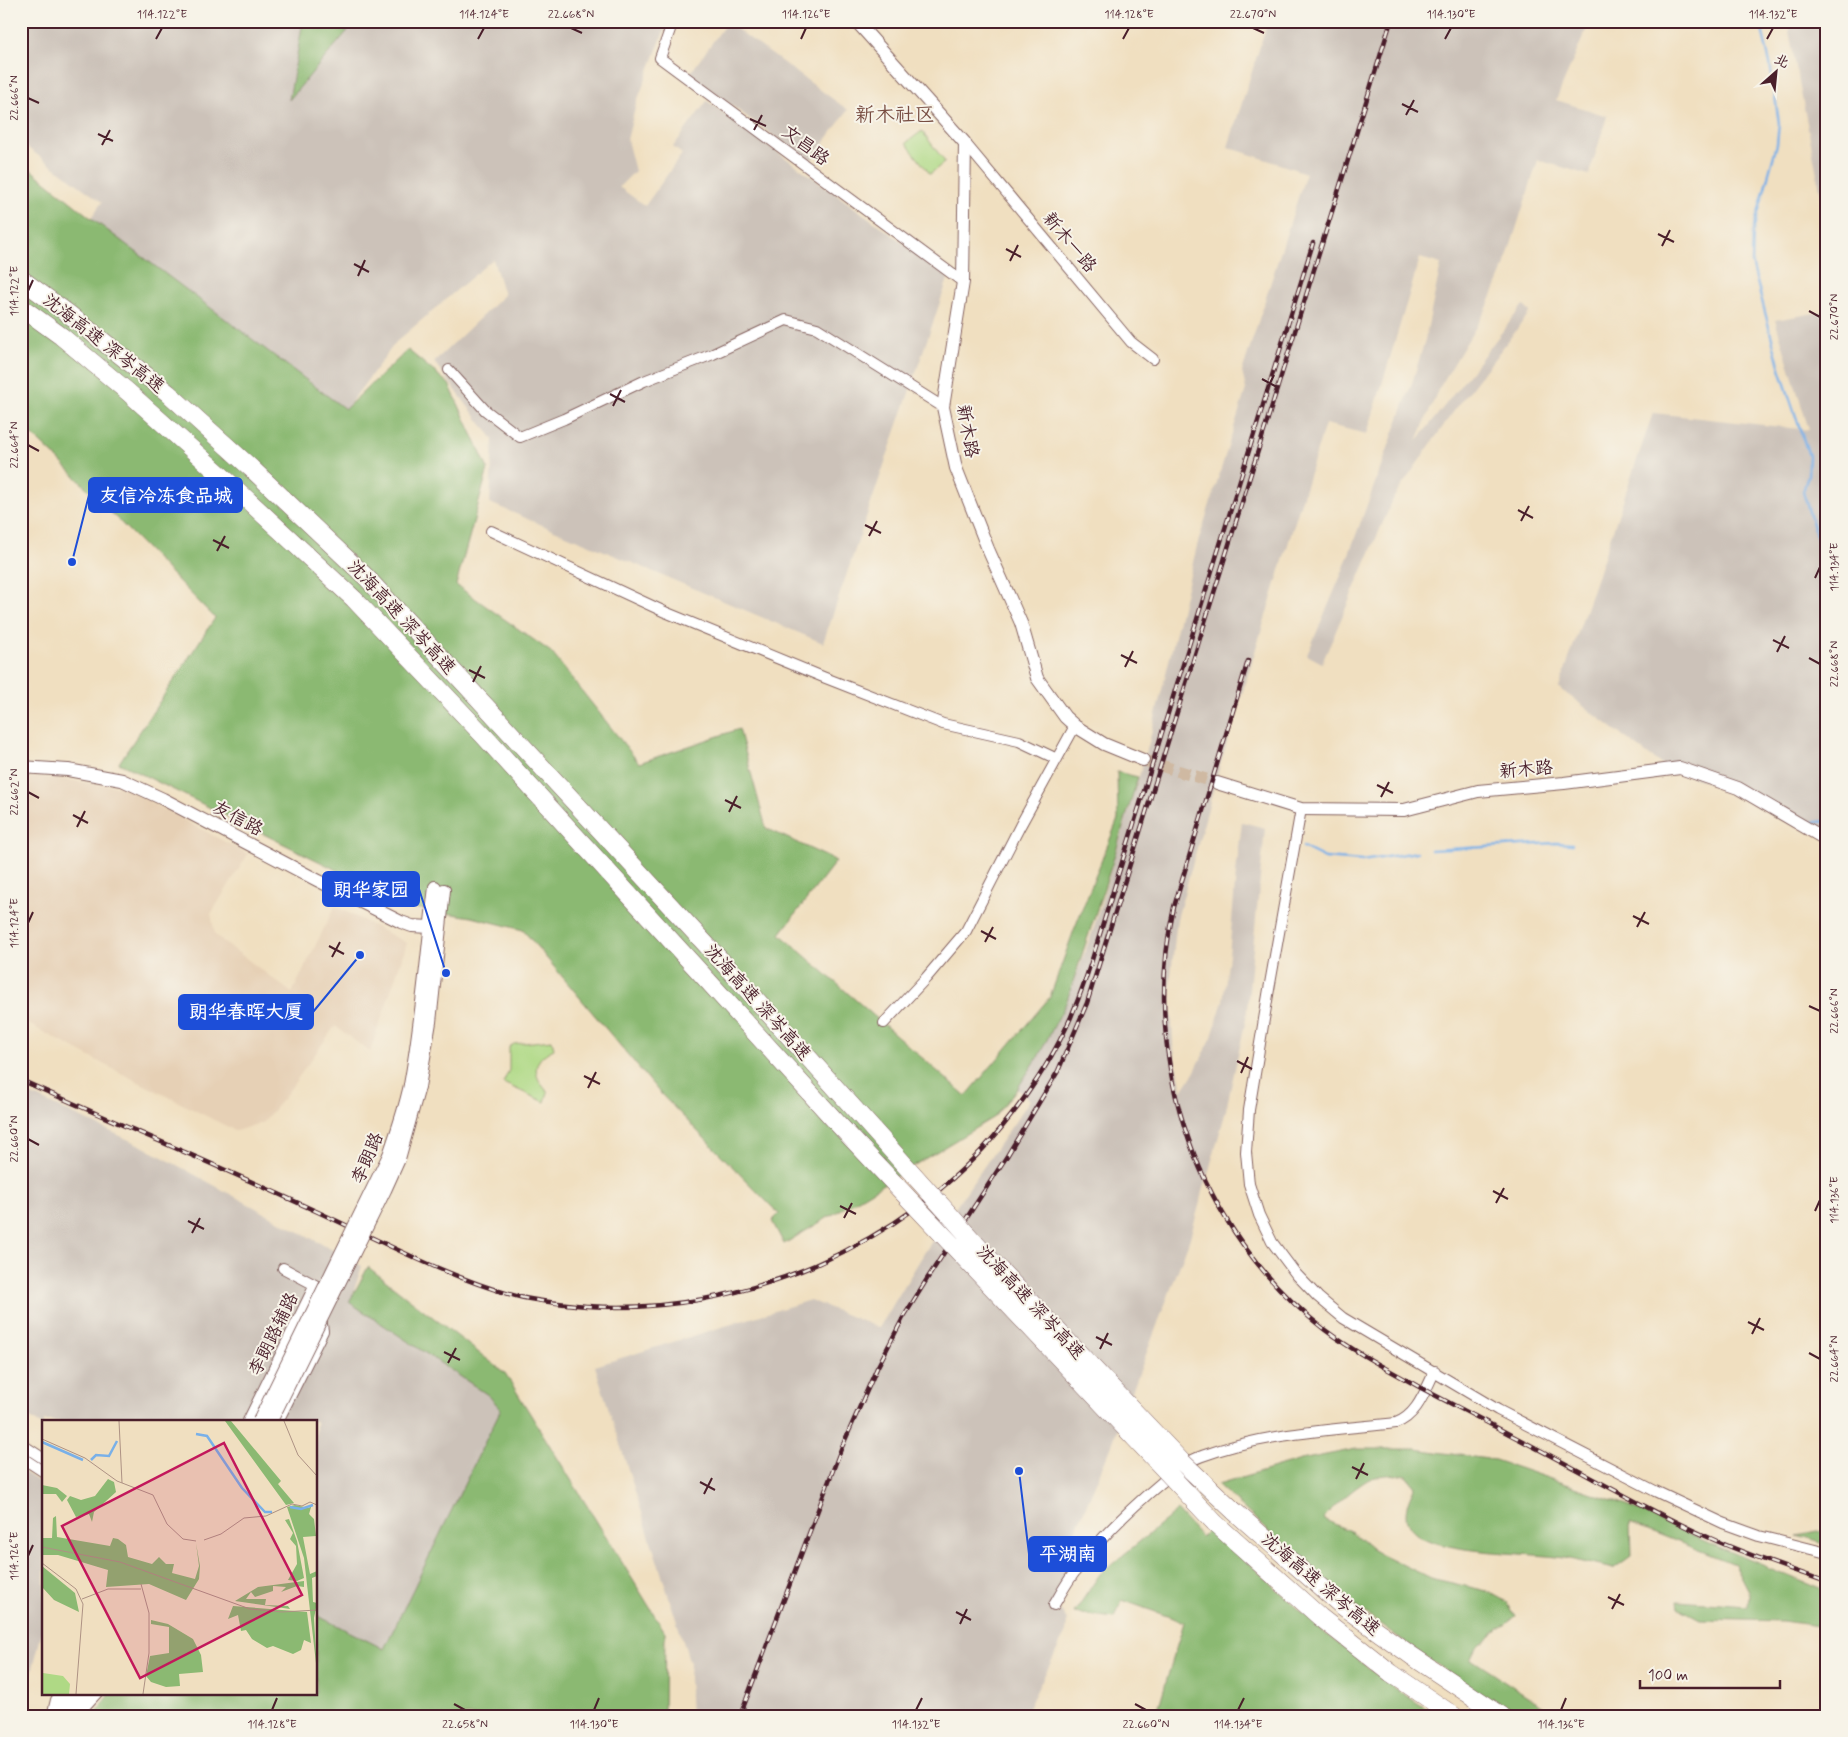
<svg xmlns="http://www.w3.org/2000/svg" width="1848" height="1737" viewBox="0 0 1848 1737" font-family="Mynerve,'LXGW WenKai TC',sans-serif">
	<rect width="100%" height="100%" fill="#f7f3e8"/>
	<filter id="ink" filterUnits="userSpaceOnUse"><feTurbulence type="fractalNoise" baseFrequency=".02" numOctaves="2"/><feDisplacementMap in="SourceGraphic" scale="10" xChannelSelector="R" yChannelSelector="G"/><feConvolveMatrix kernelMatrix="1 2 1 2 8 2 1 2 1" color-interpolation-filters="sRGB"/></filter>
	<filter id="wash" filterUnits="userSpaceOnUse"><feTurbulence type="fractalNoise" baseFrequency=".0096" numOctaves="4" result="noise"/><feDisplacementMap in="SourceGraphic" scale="20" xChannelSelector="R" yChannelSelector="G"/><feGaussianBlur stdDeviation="1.12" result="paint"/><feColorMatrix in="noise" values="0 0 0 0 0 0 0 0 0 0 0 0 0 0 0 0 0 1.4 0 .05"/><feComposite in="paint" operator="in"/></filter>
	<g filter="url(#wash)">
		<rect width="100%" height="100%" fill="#f0dfc0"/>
		<!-- built -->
		<path fill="#e6d0b5" d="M21,774L122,787L248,854L211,914L215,935L292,993L335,906L407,943L370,1052L335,1026L283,1099L263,1122L236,1131L105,1065L21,1020Z"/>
		<!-- industrial -->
		<path fill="#ccc2b9" d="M21,21H303L289,99L356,21H668L636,104L627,140L635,171L619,187L645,206L682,154L673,147L707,101L949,276L823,643L490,503L493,439L434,362L504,295L493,259L396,342L345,410L91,218L102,202L21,143Z
			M1268,21H1590L1556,100L1607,116L1589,175L1538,160L1502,273L1486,310L1438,390L1417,441L1523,305L1530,312L1451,415L1394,497L1322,663L1307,655L1342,573L1413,380L1425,340L1441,264L1420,258L1367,434L1325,424L1221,762L1177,919L1170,984L1173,1045L1182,1091L1194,1073L1212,1037L1223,1001L1229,956L1236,873L1242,822L1265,828L1246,1019L1225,1114L1189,1241L1111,1447L1062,1562L1076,1570L1054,1604L1064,1614L1067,1621L1066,1632L1024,1716H691L689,1678L690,1663L595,1366L810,1300L879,1328L926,1250L1030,1100L1017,1089L1038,1057L1066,1003L1093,930L1149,743L1197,546L1246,389L1242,372L1306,173L1228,147Z
			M1787,21H1827V225Z
			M727,22L848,110L810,162L689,75Z
			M1827,311V834L1795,817L1662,765L1559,688L1653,413L1809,430L1775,320Z
			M21,1090L142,1146L362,1266L350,1302L488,1395L501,1409L384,1649L316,1615V1421H44V1427L21,1412Z
			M21,1470L44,1485V1624L21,1716Z"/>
		<!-- green -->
		<path fill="#afd985" stroke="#7c7c58" d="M922,131L945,162L930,174L906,143Z
			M552,1040L554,1049C532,1059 531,1075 548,1092L545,1102L503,1083L509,1070V1047L514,1044Z"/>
		<!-- forest -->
		<path fill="#8bb972" stroke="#6a6c4e" d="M303,21H356L289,100Z
			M21,162L91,218L345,409L408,350L449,384L488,469L456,585L551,652L639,763L739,729L766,828L836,861L780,934L966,1096L1050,997L1074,930L1118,819L1117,772L1138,777L1112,864L1066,1003L1038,1057L1017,1089L994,1117L784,1244L772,1221L779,1214L660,1093L523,930L472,917L414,908L119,763L215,618L57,458L21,424Z
			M368,1267L505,1373L665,1632L664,1716H94L111,1693H316V1615L384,1649L501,1409L488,1395L349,1302Z
			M1356,1449H1415L1495,1460L1627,1505L1712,1544L1827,1592V1627L1782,1621L1700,1619L1679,1608L1678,1601L1748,1606L1749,1593L1734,1564L1630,1523L1631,1556L1613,1569C1596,1565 1580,1561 1564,1558C1530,1552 1431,1555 1411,1529C1401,1515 1408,1500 1415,1486L1407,1476C1395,1474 1383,1474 1372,1478C1359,1483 1331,1508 1323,1519L1352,1532L1373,1550L1430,1578L1487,1591L1507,1602L1515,1617L1477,1647L1471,1659L1558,1716H1516L1465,1685L1362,1611L1276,1538L1218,1485L1301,1460Z
			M1177,1511L1201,1537L1211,1528L1326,1634L1394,1688L1438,1716H1156L1184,1622L1122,1600L1115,1618L1074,1613L1100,1574Z
			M1827,1530V1545L1797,1536Z"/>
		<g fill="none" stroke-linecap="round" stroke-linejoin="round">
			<!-- stream -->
			<path stroke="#79b0e8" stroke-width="2.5" d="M1760,21L1770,63L1779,123L1777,144L1753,231L1752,263L1780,369L1809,456L1808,475L1803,492L1827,570
				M1809,823L1827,821
				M1303,847L1325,858L1362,861L1417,852
				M1431,850L1557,843L1572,844"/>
		</g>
	</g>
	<g filter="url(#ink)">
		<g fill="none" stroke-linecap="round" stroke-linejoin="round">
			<!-- tertiary-tunnel -->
			<path stroke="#cfb9a2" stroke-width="12" stroke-dasharray="12 6" stroke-linecap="butt" d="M1143,760L1217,783"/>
			<!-- minor casing -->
			<g stroke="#84625f" stroke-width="12">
				<path id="minor" d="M673,21L660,58L963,282
					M965,143L1131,342L1153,359
					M449,370L485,410L520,437L564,419L644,381L713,354L786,320L817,328L943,407
					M491,531L665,612L823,677L943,724L1019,741L1057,759
					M1301,809L1268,995L1249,1110L1246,1152L1249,1184L1259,1215L1272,1242L1296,1274L1318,1297L1343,1318L1498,1410L1655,1491L1723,1523L1759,1536L1827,1553
					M884,1023L926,978L966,931L1020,826L1075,726
					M283,1268L315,1285
					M248,1421L315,1285
					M278,1421L323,1331L321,1318
					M21,1444L44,1459
					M21,1457L44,1472
					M1054,1605C1061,1593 1068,1580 1077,1569C1101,1537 1131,1508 1161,1483C1174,1473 1187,1461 1202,1456C1264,1433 1332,1430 1396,1423C1418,1415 1425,1390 1435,1371
					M52,1716L56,1700L60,1693
					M76,1716L97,1693"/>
			</g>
			<!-- tertiary casing -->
			<g stroke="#84625f" stroke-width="14">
				<path id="tertiary" d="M856,21L965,143L963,282L943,407L956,468L988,549L1021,623L1037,678L1065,717L1075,726L1104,744L1143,760
					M21,767L68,770L122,780L163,799L317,880L401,922L412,926L430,927
					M1217,783L1301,809L1404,810L1478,791L1564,783L1680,768L1738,788L1827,840
					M389,1155C397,1132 405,1109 410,1085C422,1020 427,953 435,887
					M399,1159L419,1087L430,1022L444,890
					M52,1716L71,1693
					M66,1716L85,1693"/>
			</g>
			<!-- motorway casing -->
			<g stroke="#84625f" stroke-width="19">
				<path id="motorway" d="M21,279L70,315L168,393L251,468L366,577L726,966
					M21,307L61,336L128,392L224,478L354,599L484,736L708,981
					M1234,1511L1341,1605L1412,1656L1502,1716
					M1215,1523L1320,1617L1391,1673L1454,1716"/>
			</g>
			<!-- minor -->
			<use href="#minor" stroke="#fff" stroke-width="10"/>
			<!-- tertiary -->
			<use href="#tertiary" stroke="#fff" stroke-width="12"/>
			<!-- motorway -->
			<use href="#motorway" stroke="#fff" stroke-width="18"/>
			<!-- rail casing -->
			<g stroke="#4a1f2b" stroke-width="4.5">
				<path id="rail" d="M1248,661L1174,907C1139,1062 1198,1232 1325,1330C1356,1353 1389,1370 1423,1389C1460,1408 1497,1428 1534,1447C1592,1477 1649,1511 1710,1538C1747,1555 1788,1568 1827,1582
					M21,1080C116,1123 212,1163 307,1207C376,1238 443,1276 516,1296C539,1302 564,1304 587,1306C739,1317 906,1245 1002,1127C1029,1094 1054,1056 1071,1017C1082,991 1091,964 1099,937L1313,243
					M740,1716L841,1449L877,1368L903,1318L927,1279L1007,1156L1058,1071L1087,1003L1391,21"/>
			</g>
			<!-- rail -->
			<use href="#rail" stroke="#f7f3e8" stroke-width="2.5" stroke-dasharray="8" stroke-linecap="butt"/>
			<!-- tertiary-bridge casing -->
			<g stroke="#84625f" stroke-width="14" stroke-linecap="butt">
				<path id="tertiary-bridge" d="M259,1421L389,1155
					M271,1421L385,1190L399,1159"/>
			</g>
			<!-- motorway-bridge casing -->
			<g stroke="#84625f" stroke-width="19" stroke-linecap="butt">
				<path id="motorway-bridge" d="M726,966L983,1252L1182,1462L1234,1511
					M708,981L840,1126L1215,1523"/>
			</g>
			<!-- tertiary-bridge -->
			<use href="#tertiary-bridge" stroke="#fff" stroke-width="12"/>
			<!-- motorway-bridge -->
			<use href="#motorway-bridge" stroke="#fff" stroke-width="18"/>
		</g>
	</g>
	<!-- ticks -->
	<path fill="none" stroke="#4a1f2b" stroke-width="2" d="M571,28L582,33M1253,28L1264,33M156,39L162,28M478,39L484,28M801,39L806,28M1123,39L1129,28M1445,39L1451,28M1767,39L1773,28M28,98L39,103M1402,104L1418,112M1406,115L1414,100M750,119L766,126M754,130L762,115M98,134L113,141M102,145L110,130M1658,234L1674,242M1662,246L1670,230M1006,249L1021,257M1010,261L1018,245M354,264L369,272M358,276L365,260M28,291L33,280M1809,311L1820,317M1262,379L1277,387M1266,391L1274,375M610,394L625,402M613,406L621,390M28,445L39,451M1518,510L1533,518M1521,521L1529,506M865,525L881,533M869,536L877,521M213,540L229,548M217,551L225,536M1815,578L1820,567M1773,640L1789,648M1777,652L1785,636M1121,655L1137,663M1809,658L1820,664M1125,667L1133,651M469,670L485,678M473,682L481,666M1377,785L1393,793M28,792L39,798M1381,797L1389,782M725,800L741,808M729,812L737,796M73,815L88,823M77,827L85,811M1633,916L1649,924M28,923L33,912M1637,927L1645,912M981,931L996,939M985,942L993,927M329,946L344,954M332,957L340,942M1809,1006L1820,1011M1237,1061L1252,1069M1241,1073L1248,1057M584,1076L600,1084M588,1088L596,1072M28,1139L39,1145M1493,1191L1508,1199M1496,1203L1504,1188M840,1206L856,1214M1815,1211L1820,1200M844,1218L852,1203M188,1221L204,1229M192,1233L200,1218M1748,1322L1764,1330M1752,1334L1760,1318M1096,1337L1112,1345M1100,1349L1108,1333M444,1352L460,1360M1809,1353L1820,1359M448,1363L456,1348M1352,1467L1368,1475M1356,1479L1364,1463M700,1482L715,1490M704,1494L712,1478M28,1556L33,1545M1608,1597L1624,1605M1612,1609L1620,1594M956,1612L971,1620M960,1624L967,1609M454,1704L465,1710M1135,1704L1146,1710M272,1710L277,1698M594,1710L599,1698M916,1710L922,1698M1238,1710L1244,1698M1561,1710L1566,1698"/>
	<g text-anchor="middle" stroke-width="4" stroke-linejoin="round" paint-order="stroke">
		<!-- street labels -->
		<g font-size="18" fill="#4a1f2b" stroke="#f7f3e8">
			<text transform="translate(806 145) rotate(37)" y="6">文昌路</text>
			<text transform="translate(1070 242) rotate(50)" y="6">新木一路</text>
			<text transform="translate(104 343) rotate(38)" y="6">沈海高速 深岑高速</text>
			<text transform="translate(968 431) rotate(80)" y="6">新木路</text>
			<text transform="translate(402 617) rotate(47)" y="6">沈海高速 深岑高速</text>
			<text transform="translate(1526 769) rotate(-5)" y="6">新木路</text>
			<text transform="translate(238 818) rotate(28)" y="6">友信路</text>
			<text transform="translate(758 1002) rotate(48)" y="6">沈海高速 深岑高速</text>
			<text transform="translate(367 1158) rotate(-67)" y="6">李朗路</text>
			<text transform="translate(1031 1302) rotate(47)" y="6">沈海高速 深岑高速</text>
			<text transform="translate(273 1334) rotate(-64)" y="6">李朗路辅路</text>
			<text transform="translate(1321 1584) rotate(40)" y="6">沈海高速 深岑高速</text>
		</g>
		<!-- quarter labels -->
		<g font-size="20" fill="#784d42" stroke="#f7f3e8">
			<text x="895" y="121">新木社区</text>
		</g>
	</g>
	<!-- overview -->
	<g transform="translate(42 1420)">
		<rect width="275" height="275" fill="#f0dfc0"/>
		<path d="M1,253L21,256L28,264L27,274H0Z" fill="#afd985"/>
		<path d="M183,1H189L239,61L236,64L252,83L244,85ZM66,59L72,62L74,72L52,92L50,102L47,94L34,97L25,80L28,76L39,80L53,76ZM0,65L15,68L25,76L20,82L14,74H0ZM270,84L267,94L272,99L274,116L261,117L268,154L275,151V156L270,158L271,182L275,183L272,198L275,252L262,138L245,87L253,85L267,88ZM14,96L15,117L68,126L71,118L76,119L84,125L86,137L110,144L117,137L124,144H132L130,153L153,159L157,146L154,123L158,146L157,159L144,180L107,164L64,167L66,150L16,135H0V118H10L11,98ZM247,99L255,121L262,158L255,161L246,160L255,144L254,126L248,119L251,113L243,100ZM0,146L33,173L37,192L12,180L0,167ZM262,161V167L255,166L239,172L244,167L231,166V171L213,177L209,172L204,179H224L223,185L246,186L248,189L193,181L216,167ZM191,186L265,192L269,223L262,220L259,230L251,234L231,226L225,228L210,219L204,210L199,211L196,195L186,199ZM109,200L126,204L151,219L159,235L161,252L137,254L138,266L124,267L109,262L104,256L108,236L127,233V207L109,204Z" fill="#8bb972"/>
		<path fill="none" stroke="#79b0e8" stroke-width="2.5" d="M154,14L165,16L200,68L223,92H230M0,22L41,40M49,40L54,35L67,36L75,21M248,87L259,89L271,85"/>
		<path fill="none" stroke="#ae9284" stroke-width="1" d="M77,1L80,63M242,1L256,35L275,56M0,19L43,38L75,61L111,75L125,104L141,119L154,121M162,120L179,114L202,98L224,96L250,84L260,86L268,82L275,85M0,127L78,142L208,189L240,192L275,190M0,143L34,169L41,184L34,274M99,164L107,193V233L101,274M40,179L66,169H99"/>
		<path fill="#c2185b" fill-opacity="0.15" stroke="#c2185b" stroke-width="2.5" d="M182,23L260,175L98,258L20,106Z"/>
		<rect width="275" height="275" fill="none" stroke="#4a1f2b" stroke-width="2.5"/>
	</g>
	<!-- callouts -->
	<path fill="none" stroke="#1d4ed8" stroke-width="2" d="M72 562L89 495M446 973L419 889M360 955L313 1012M1019 1471L1029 1554"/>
	<g fill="#1d4ed8" stroke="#f7f3e8" stroke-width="2">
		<circle cx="72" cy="562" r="5"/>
		<circle cx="446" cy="973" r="5"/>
		<circle cx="360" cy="955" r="5"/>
		<circle cx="1019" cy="1471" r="5"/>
	</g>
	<g fill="#1d4ed8" stroke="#1d4ed8" stroke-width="2">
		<rect x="89" y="478" width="153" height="34" rx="5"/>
		<rect x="323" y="872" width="96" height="34" rx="5"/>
		<rect x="179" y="995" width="134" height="34" rx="5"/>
		<rect x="1029" y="1537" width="77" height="34" rx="5"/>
	</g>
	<g font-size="19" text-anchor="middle" font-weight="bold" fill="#fff">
		<text x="166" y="502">友信冷冻食品城</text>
		<text x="371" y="896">朗华家园</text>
		<text x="246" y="1018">朗华春晖大厦</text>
		<text x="1068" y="1560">平湖南</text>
	</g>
	<!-- margin -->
	<rect width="1848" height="1737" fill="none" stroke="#f7f3e8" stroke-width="55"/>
	<!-- north arrow -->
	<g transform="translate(1776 72) rotate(27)" stroke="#f7f3e8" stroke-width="4" paint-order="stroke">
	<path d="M0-4L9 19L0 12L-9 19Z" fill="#4a1f2b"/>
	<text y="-8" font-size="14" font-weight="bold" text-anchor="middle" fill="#4a1f2b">北</text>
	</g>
	<!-- scale -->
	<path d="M1640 1680v8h140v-8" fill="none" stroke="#4a1f2b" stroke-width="2.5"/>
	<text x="1648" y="1680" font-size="15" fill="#4a1f2b" stroke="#f7f3e8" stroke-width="4" paint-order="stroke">100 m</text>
	<rect x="28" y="28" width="1792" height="1682" fill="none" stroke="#4a1f2b" stroke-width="2"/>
	<g font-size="12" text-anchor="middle" fill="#4a1f2b">
		<text x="162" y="18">114.122°E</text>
		<text x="484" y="18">114.124°E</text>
		<text x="571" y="18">22.668°N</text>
		<text x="806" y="18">114.126°E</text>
		<text x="1129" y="18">114.128°E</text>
		<text x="1253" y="18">22.670°N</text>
		<text x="1451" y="18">114.130°E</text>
		<text x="1773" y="18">114.132°E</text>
		<text transform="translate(14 98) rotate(-90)" y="4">22.666°N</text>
		<text transform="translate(14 291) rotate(-90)" y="4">114.122°E</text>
		<text transform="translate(1834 317) rotate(-90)" y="4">22.670°N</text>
		<text transform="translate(14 445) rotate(-90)" y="4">22.664°N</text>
		<text transform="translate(1834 567) rotate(-90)" y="4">114.134°E</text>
		<text transform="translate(1834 664) rotate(-90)" y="4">22.668°N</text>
		<text transform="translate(14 792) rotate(-90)" y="4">22.662°N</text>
		<text transform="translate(14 923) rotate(-90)" y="4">114.124°E</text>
		<text transform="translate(1834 1011) rotate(-90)" y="4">22.666°N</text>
		<text transform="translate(14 1139) rotate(-90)" y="4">22.660°N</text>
		<text transform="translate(1834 1200) rotate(-90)" y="4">114.136°E</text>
		<text transform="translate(1834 1359) rotate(-90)" y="4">22.664°N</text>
		<text transform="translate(14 1556) rotate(-90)" y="4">114.126°E</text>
		<text x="272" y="1728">114.128°E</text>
		<text x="465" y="1728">22.658°N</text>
		<text x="594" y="1728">114.130°E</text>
		<text x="916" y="1728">114.132°E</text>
		<text x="1146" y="1728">22.660°N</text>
		<text x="1238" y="1728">114.134°E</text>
		<text x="1561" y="1728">114.136°E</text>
	</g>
</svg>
